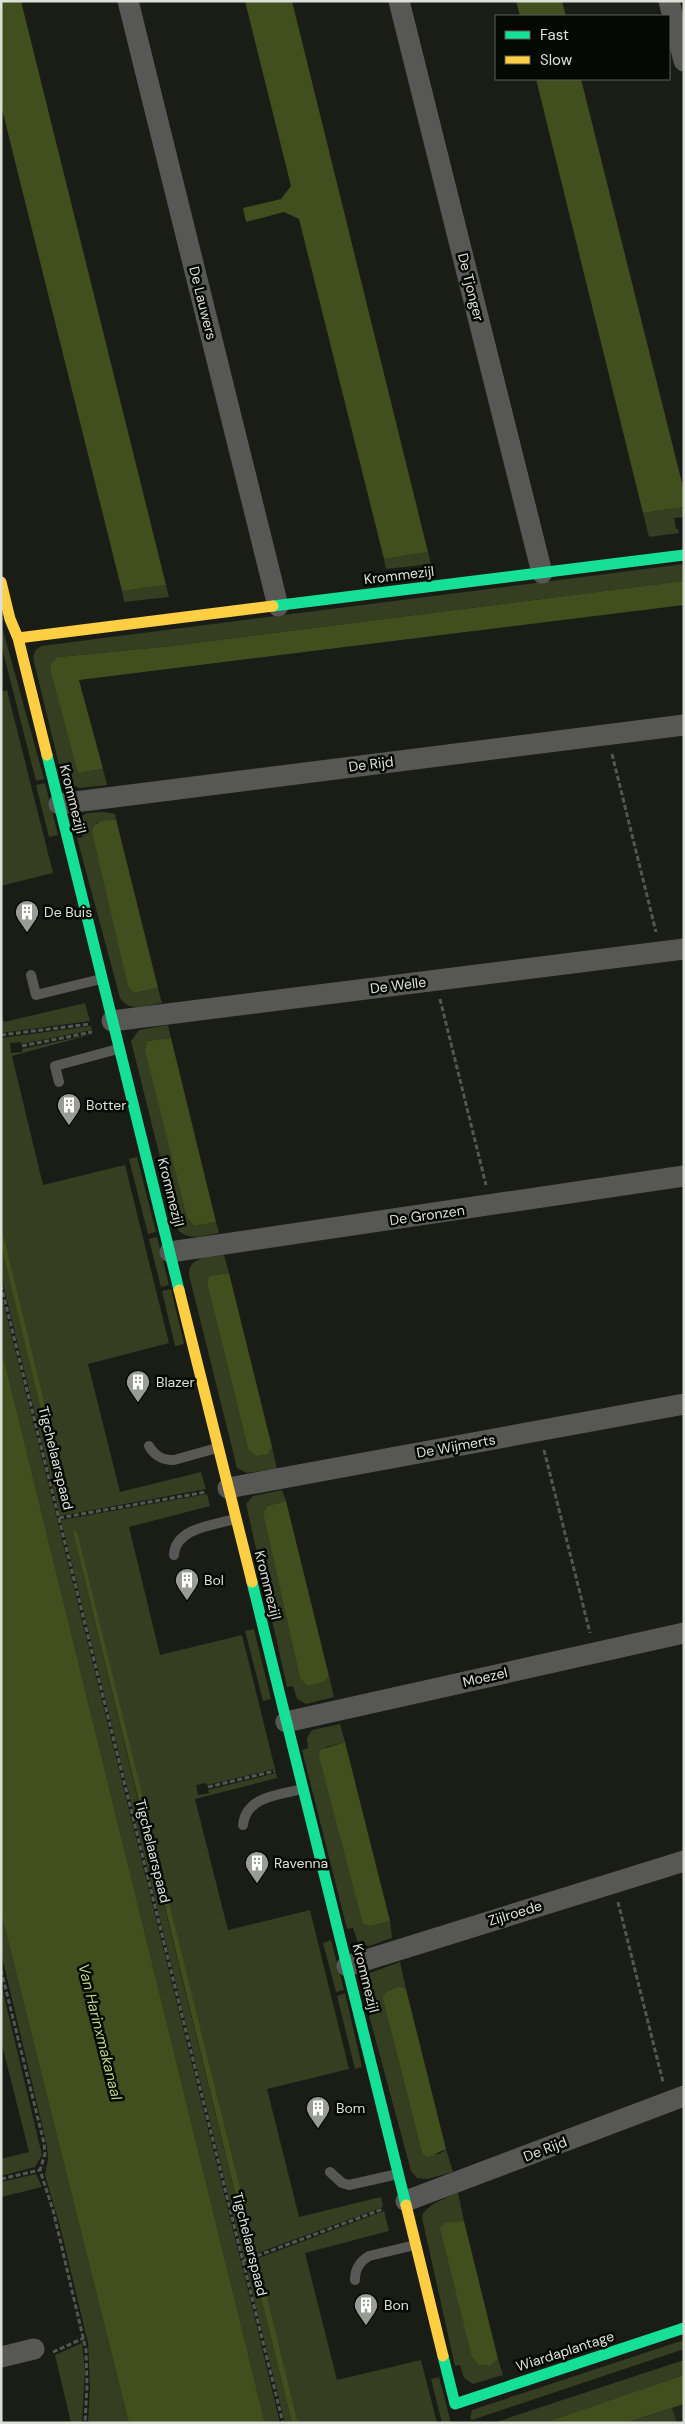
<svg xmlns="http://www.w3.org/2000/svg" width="685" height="2424" viewBox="0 0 685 2424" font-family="'DM Sans',sans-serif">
	<rect width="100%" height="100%" fill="#1a1c16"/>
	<!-- built -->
	<path fill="#222618" d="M684,2404V2423H677L672,2408Z"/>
	<!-- green -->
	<path fill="#353e20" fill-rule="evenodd" d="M684,507V517L674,518L676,529H678L679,533L649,537L643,513Z
		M428,552L431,564L386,569L384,559Z
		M684,564V581L172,646L58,657L78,773L103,769L107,785L80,788L73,786L67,772L61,773L33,658L35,651L41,646Z
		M166,585L169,597L124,602L122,591Z
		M1,623L44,779L36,781L1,644Z
		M7,690L53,873L1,886V692Z
		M45,783L58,835L49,837L36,785Z
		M104,812L115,814L116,819L96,823L135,993L158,988L162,1003C148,1005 129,1013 120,998L77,838L83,837L79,826L82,816L87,813Z
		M85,1003L90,1021L1,1033V1014L4,1022Z
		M168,1025L171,1038L147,1041L146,1050L187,1218L195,1226L216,1222L219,1233C205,1235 190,1242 178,1230L131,1041L139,1030Z
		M91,1026L92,1030L21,1044V1042L10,1043L11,1053L22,1052V1049L93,1034L12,1056L43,1185L125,1165L169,1343L88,1364L120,1492L201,1472L206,1489L60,1516L1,1276V1245L66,1505L69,1502L1,1225V1038Z
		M137,1157L156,1232L148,1234L129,1159Z
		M157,1237L169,1285L161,1287L149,1239Z
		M224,1255L229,1273L209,1276L207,1283L248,1449L257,1456L267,1455L272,1447L277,1469L247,1473L237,1468L189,1275C188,1256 210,1257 224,1255Z
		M171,1289L184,1344L175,1346L162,1291Z
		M1,1293L257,2327L280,2423H265L1,1347Z
		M282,1490L286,1501L267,1506L263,1513L300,1679L308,1686L324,1682L329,1676L334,1697L306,1704L297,1699L293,1686L287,1687L246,1504L253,1496Z
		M207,1494L210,1506L129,1527L160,1655L242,1635L275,1769L207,1785L206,1783L196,1785L198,1795L209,1793L208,1790L276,1773L277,1778L195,1799L228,1930L310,1910L349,2069L267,2089L299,2217L381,2197L383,2207L244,2258L61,1520ZM72,1532L249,2247L248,2246Z
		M254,1629L271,1699L263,1701L245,1631Z
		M340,1724L345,1742L326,1747L371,1926L390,1921L392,1938L369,1946L358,1943L353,1928L347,1929L302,1750L308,1748L307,1738L312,1730Z
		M1,1913L129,2423H88L90,2387L88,2343L60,2226L45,2175L48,2159L47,2146L1,1953Z
		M331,1940L344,1990L336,1992L323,1943Z
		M400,1962L406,1989L399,1986L386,1992L382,1996L422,2153L439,2154L446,2149L453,2172L427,2179L417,2178L411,2171L363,1993L368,1992L366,1981L370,1973Z
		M1,1983L42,2155L35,2167L1,2176V2159L29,2152L1,2041Z
		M345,1993L362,2067L355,2069L337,1996Z
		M36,2174L42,2187L1,2197V2182Z
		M458,2192L464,2221L446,2222L479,2365L490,2366L498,2359L503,2375L473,2384L464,2378L460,2365L455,2366L422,2218L423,2213L433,2204Z
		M384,2211L389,2231L305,2253L337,2380L421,2360L437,2423H298L261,2273L255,2274L292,2423H285L245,2263Z
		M684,2340V2349L472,2420L470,2418L472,2410Z
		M82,2343L85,2370L82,2423H71L55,2355Z
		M684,2360V2375L543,2423H493Z
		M439,2377L451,2423H442L431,2379Z
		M672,2408L677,2423H625Z"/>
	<!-- water -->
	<path fill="#414e1d" d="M1,1H21L166,585L122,591L1,105Z
		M245,1H292L428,552L384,559L299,219L284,212L246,222L243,208L281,199L291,186Z
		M516,1H562L566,16H520Z
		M536,79H581L684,491V507L643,513Z
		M684,581V605L79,680L103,769L78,773L51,672V664L58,657L172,646Z
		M116,819L158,988L134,993L128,986L92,832C93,820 107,821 116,819Z
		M171,1038L216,1222L195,1226L187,1218L145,1050L147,1041Z
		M1,1225L69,1502L68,1505L64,1503L1,1245Z
		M229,1273L272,1447L267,1455L256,1456L248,1449L207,1283L209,1276Z
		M1,1347L265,2423H129L1,1913Z
		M286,1501L329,1676L324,1682L308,1686L300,1679L263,1513L267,1506Z
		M73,1530L77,1532L254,2245L251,2248L248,2246Z
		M345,1742L390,1921L371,1926L363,1924L319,1756L320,1750Z
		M399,1986L406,1989L446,2149L428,2157L422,2153L382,1996L386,1992Z
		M464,2221L498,2359L490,2366L479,2365L472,2357L440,2228L446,2222Z
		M258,2271L261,2272L298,2423H292L255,2274Z
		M684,2375V2404L625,2423H543Z"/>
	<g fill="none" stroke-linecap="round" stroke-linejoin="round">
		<!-- path -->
		<path stroke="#555652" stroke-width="3" stroke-dasharray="5 2.5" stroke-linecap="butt" d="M612,754L656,932
			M440,999L486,1185
			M1,1035L90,1024
			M22,1046L92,1032
			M1,1285L283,2423
			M544,1450L590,1633
			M59,1518L206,1492
			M208,1787L275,1771
			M618,1902L663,2082
			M1,1970L44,2143L45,2154L40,2170L53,2210L86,2350L87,2386L85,2423
			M1,2179L40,2170
			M243,2261L383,2209
			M53,2352L84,2338"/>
		<!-- lane -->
		<path stroke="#575856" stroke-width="10" d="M31,975L36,995L101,979
			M59,1082L55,1066L118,1049
			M149,1446C155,1456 162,1460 174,1460L217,1448
			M174,1555C175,1528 214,1525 235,1519
			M243,1825C246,1796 279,1795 302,1789
			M330,2172L342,2183L349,2185L398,2174
			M355,2280C355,2269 359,2262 369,2256L415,2245"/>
		<!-- street -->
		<path stroke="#575856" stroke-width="21" d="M128,1L278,606
			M399,1L542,573
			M669,1L684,61
			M59,804L684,725
			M112,1021L684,949
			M170,1252L684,1176
			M228,1488L684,1404
			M286,1722L684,1633
			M347,1966L684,1861
			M406,2201L684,2096
			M1,2357L34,2349"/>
		<!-- fast -->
		<path stroke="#16e098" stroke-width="11" d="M273,606L684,555
			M47,755L179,1290
			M252,1582L406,2205
			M443,2356L455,2404L684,2328"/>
		<!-- slow -->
		<path stroke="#ffcf43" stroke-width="11" d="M1,582L10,619L18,638L47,755
			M18,638L273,606
			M179,1290L252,1582
			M406,2205L443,2356"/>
	</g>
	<!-- icons -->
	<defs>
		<g id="building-pin" transform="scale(1.25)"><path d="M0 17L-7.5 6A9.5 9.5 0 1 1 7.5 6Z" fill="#999b95" stroke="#060804"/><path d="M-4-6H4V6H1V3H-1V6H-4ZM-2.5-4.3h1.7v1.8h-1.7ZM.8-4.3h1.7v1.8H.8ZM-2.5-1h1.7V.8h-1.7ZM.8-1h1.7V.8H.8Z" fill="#fff"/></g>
	</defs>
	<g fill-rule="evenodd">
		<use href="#building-pin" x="27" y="912"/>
		<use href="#building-pin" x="69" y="1105"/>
		<use href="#building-pin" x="138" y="1382"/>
		<use href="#building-pin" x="187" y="1580"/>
		<use href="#building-pin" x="257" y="1863"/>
		<use href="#building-pin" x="318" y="2108"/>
		<use href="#building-pin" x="366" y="2305"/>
	</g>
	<g text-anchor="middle" stroke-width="5" stroke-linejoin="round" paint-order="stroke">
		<!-- street labels -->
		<g font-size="14" fill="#dde0d9" stroke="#060804">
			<text transform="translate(471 287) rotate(76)" y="5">De Tjonger</text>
			<text transform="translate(203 303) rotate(76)" y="5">De Lauwers</text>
			<text transform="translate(399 575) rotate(-7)" y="5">Krommezijl</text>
			<text transform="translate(371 764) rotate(-7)" y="5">De Rijd</text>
			<text transform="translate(73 799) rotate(76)" y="5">Krommezijl</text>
			<text transform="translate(398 985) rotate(-7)" y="5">De Welle</text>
			<text transform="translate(171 1192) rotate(76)" y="5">Krommezijl</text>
			<text transform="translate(427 1215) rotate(-8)" y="5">De Gronzen</text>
			<text transform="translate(456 1446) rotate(-10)" y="5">De Wijmerts</text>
			<text transform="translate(56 1458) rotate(76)" y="5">Tigchelaarspaad</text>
			<text transform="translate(268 1585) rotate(76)" y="5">Krommezijl</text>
			<text transform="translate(485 1677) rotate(-13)" y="5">Moezel</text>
			<text transform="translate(153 1851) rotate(76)" y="5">Tigchelaarspaad</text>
			<text transform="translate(515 1913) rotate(-17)" y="5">Zijlroede</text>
			<text transform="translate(366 1978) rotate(76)" y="5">Krommezijl</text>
			<text transform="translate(545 2149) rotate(-21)" y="5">De Rijd</text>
			<text transform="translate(250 2244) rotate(76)" y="5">Tigchelaarspaad</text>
			<text transform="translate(565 2351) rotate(-18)" y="5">Wiardaplantage</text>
		</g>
		<!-- poi labels -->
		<g font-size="14" fill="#dde0d9" stroke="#060804" text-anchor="start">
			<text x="44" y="917">De Buis</text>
			<text x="86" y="1110">Botter</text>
			<text x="156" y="1387">Blazer</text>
			<text x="204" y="1585">Bol</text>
			<text x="274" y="1868">Ravenna</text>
			<text x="336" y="2113">Bom</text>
			<text x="384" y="2310">Bon</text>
		</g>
		<!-- water labels -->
		<g font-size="15" font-style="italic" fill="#bdd584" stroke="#060804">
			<text transform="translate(100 2032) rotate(76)" y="5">Van Harinxmakanaal</text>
		</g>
	</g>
	<!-- border -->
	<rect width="685" height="2424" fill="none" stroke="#dde0d9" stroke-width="5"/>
	<!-- legend -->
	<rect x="495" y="15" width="175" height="65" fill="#060804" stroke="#5c5e59"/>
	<rect x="505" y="31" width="25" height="8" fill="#16e098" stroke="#5c5e59"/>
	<text x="540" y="40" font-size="15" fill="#dde0d9">Fast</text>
	<rect x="505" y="56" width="25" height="8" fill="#ffcf43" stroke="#5c5e59"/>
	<text x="540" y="65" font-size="15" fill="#dde0d9">Slow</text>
</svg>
